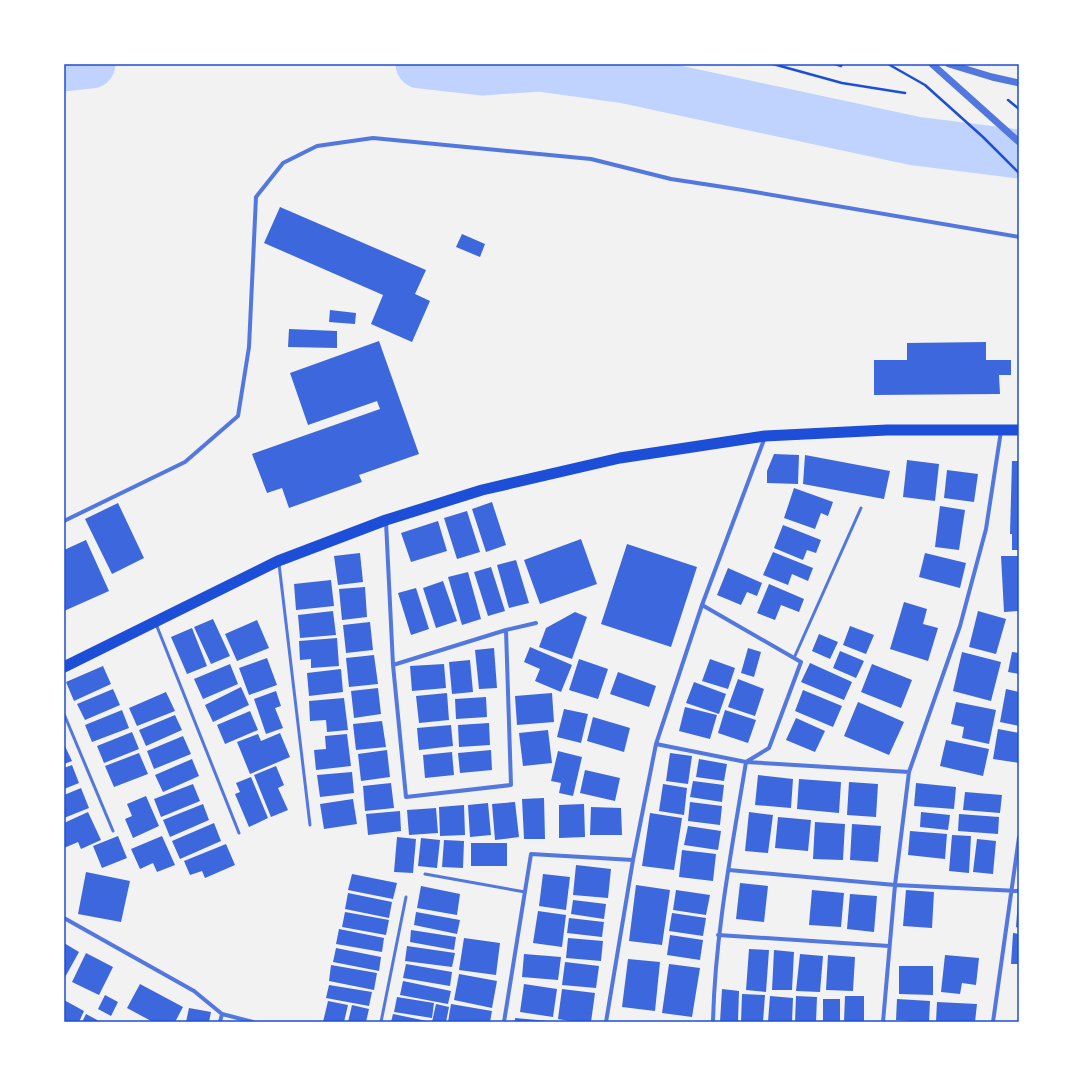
<svg xmlns="http://www.w3.org/2000/svg" width="1083" height="1086" viewBox="0 0 1083 1086" font-family="Inter,sans-serif">
	<rect width="100%" height="100%" fill="#f2f2f2"/>
	<g fill="none" stroke-linecap="round" stroke-linejoin="round">
		<!-- river -->
		<path stroke="#bfd3fe" stroke-width="49" d="M420,64L482,71L539,67L626,79L915,141L1019,154
			M64,67L91,64"/>
	</g>
	<!-- building -->
	<path fill="#3d67dc" d="M280,207L426,270L415,294L430,301L412,342L371,324L383,295L264,243Z
		M462,234L485,244L480,257L456,247Z
		M330,310L356,313L355,324L329,322Z
		M289,329L337,331V348L288,347Z
		M379,341L419,454L359,475L362,482L289,508L282,488L267,493L252,454L380,409L377,401L308,425L290,373Z
		M986,342V360H1011V375H999L1000,394L874,395V360H907V343Z
		M774,454L799,455L798,484L767,483V471Z
		M805,455L890,471L884,499L803,484Z
		M907,460L939,464L935,501L903,497Z
		M1012,461H1019V550H1012V534H1010Z
		M947,470L978,474L974,502L944,498Z
		M794,488L833,502L828,516L821,513L815,529L784,518Z
		M492,502L506,545L486,552L472,509Z
		M118,503L144,558L112,574L85,519Z
		M940,506L965,510L959,550L935,547Z
		M467,511L480,552L457,559L444,518Z
		M438,521L447,551L411,562L401,533Z
		M783,525L821,540L816,553L807,550L803,560L774,548Z
		M581,539L597,584L540,604L524,560Z
		M86,540L109,591L64,611V550Z
		M627,544L697,567L671,647L601,624Z
		M773,552L813,568L808,581L792,574L788,585L763,575Z
		M360,553L363,582L338,585L334,556Z
		M925,553L966,563L960,588L919,577Z
		M1001,556H1019V611L1004,612Z
		M516,560L529,603L509,608L497,565Z
		M491,567L505,611L488,616L474,572Z
		M728,568L762,583L757,596L747,592L741,605L717,595Z
		M468,572L481,619L462,625L448,577Z
		M331,580L334,606L296,610L294,584Z
		M443,581L457,621L436,628L423,588Z
		M769,584L804,599L799,612L781,605L775,620L757,613Z
		M365,587L367,617L342,620L339,589Z
		M416,588L429,629L411,635L398,593Z
		M904,602L927,609L923,624L938,628L928,661L890,649Z
		M333,611L336,635L300,638L298,615Z
		M978,611L1006,619L996,654L969,647Z
		M575,612L587,617L572,659L539,647L546,628Z
		M213,619L230,656L211,664L194,627Z
		M257,620L269,648L237,661L225,634Z
		M370,622L373,650L346,653L343,625Z
		M850,626L874,635L866,654L843,645Z
		M192,628L207,666L187,674L171,637Z
		M819,634L838,642L830,659L812,651Z
		M337,638L339,666L311,668V659L300,660L299,641Z
		M530,647L572,665L561,692L535,681L540,669L524,662Z
		M494,648L497,688L479,689L475,650Z
		M748,648L761,652L754,677L741,673Z
		M840,651L864,661L856,678L833,668Z
		M962,652L1001,662L991,701L953,691Z
		M1012,652L1019,653V674L1008,672Z
		M374,655L378,684L349,687L346,658Z
		M267,658L277,685L249,695L239,668Z
		M579,659L608,669L598,699L569,690Z
		M710,659L735,668L728,689L702,681Z
		M470,660L473,692L452,694L449,662Z
		M810,663L852,682L844,700L801,682Z
		M230,664L238,684L203,699L194,679Z
		M444,664L446,688L412,691L410,666Z
		M872,664L912,680L901,708L861,692Z
		M103,666L111,684L74,701L66,682Z
		M341,669L343,692L309,696L307,673Z
		M618,672L656,686L649,707L610,694Z
		M738,679L764,689L755,716L728,707Z
		M694,682L726,694L719,714L686,703Z
		M241,687L249,705L213,722L205,705Z
		M378,688L381,714L354,718L351,691Z
		M113,689L120,705L85,720L77,704Z
		M1006,689L1019,692V726L1000,722Z
		M803,690L842,706L833,727L795,711Z
		M276,691L281,706L275,708L283,728L266,734L254,699Z
		M166,692L175,711L137,726L129,708Z
		M447,693L449,720L419,723L416,696Z
		M552,693L554,722L517,725L515,696Z
		M486,697L487,717L456,719L455,699Z
		M344,698L348,730L327,732L326,720L310,721L309,701Z
		M858,702L904,722L889,755L844,736Z
		M956,702L996,710L989,744L962,738L964,727L951,724Z
		M685,707L717,715L710,739L679,731Z
		M564,709L588,714L581,743L557,737Z
		M122,710L129,728L92,742L85,725Z
		M725,710L756,720L748,743L718,733Z
		M250,711L258,730L225,744L217,725Z
		M175,715L182,730L146,746L139,730Z
		M593,717L630,728L624,752L587,741Z
		M796,718L825,731L815,752L786,740Z
		M382,721L386,747L356,750L353,724Z
		M489,723L490,745L459,747L458,725Z
		M451,725L453,746L419,750L417,728Z
		M998,729L1019,733V763L993,759Z
		M548,730L552,763L523,766L519,733Z
		M132,732L139,749L104,763L97,746Z
		M280,733L290,757L250,774L237,742L258,734L261,741Z
		M347,734L351,766L316,770L314,750L326,749L325,736Z
		M183,736L191,754L154,769L147,751Z
		M946,740L989,749L983,776L940,766Z
		M64,744L72,761L64,764Z
		M387,750L390,777L361,781L358,754Z
		M491,750L492,770L460,773L458,753Z
		M558,751L582,757L573,796L559,793L561,783L551,781Z
		M452,752L454,775L425,778L423,755Z
		M139,753L148,774L114,787L105,766Z
		M670,753L692,756L688,784L666,781Z
		M192,759L199,776L163,792L155,775Z
		M699,759L727,764L724,781L696,777Z
		M72,765L79,783L64,789V768Z
		M276,766L284,785L278,788L288,810L271,817L254,775Z
		M585,770L620,778L615,801L580,793Z
		M352,772L354,793L320,797L317,775Z
		M758,775L793,779L791,808L755,805Z
		M251,777L268,818L249,827L235,794L240,792L236,783Z
		M799,779L841,782L839,813L797,809Z
		M693,781L724,785L722,802L690,797Z
		M849,782L878,784L876,817L847,815Z
		M391,783L394,808L365,811L363,786Z
		M916,783L956,787L954,809L914,806Z
		M193,784L200,801L161,817L154,799Z
		M663,784L687,788L684,815L659,811Z
		M81,788L89,808L64,818V795Z
		M965,792L1002,795L1000,813L963,810Z
		M146,796L159,826L133,838L125,819L132,816L127,804Z
		M544,798L545,839H524L522,799Z
		M353,799L357,824L324,829L320,804Z
		M515,802L519,837L495,840L492,804Z
		M690,802L722,806L720,825L688,821Z
		M488,803L491,835L470,837L468,805Z
		M203,804L209,820L170,837L163,820Z
		M584,804L585,837L559,838V805Z
		M464,805L465,835L440,836L439,807Z
		M591,807L621,808L622,835H590Z
		M436,808L438,833L409,835L407,810Z
		M400,811L401,831L368,835L366,814Z
		M88,812L101,840L81,849L78,842L64,848V823Z
		M749,812L773,815L768,853L745,851Z
		M921,812L950,815L948,830L920,827Z
		M650,813L682,818L674,870L642,866Z
		M959,814L999,817L998,834L958,831Z
		M778,817L811,820L808,851L775,848Z
		M815,822L845,824L843,860L813,859Z
		M214,823L221,841L180,859L172,841Z
		M852,824L881,826L878,862L850,860Z
		M688,826L721,831L718,850L684,845Z
		M910,831L947,834L945,859L908,855Z
		M952,835L971,836L969,873L949,871Z
		M118,836L127,858L102,868L93,846Z
		M162,836L175,865L157,872L153,863L140,869L131,849Z
		M397,837L416,839L413,873L394,872Z
		M421,838L440,840L437,868L418,866Z
		M977,839L996,841L993,874L973,872Z
		M444,840L464,841L463,868L442,867Z
		M471,843H507V866H471Z
		M226,844L235,865L205,878L202,871L190,875L184,861Z
		M682,850L716,854L713,881L679,877Z
		M576,865L611,869L608,898L573,895Z
		M86,872L130,881L121,922L78,914Z
		M352,874L397,883L393,899L348,890Z
		M543,874L570,877L566,910L539,906Z
		M740,883L768,886L764,922L736,919Z
		M636,885L670,890L662,945L629,941Z
		M421,886L460,894L457,915L417,908Z
		M676,890L710,895L706,915L673,910Z
		M812,890L844,893L841,927L809,925Z
		M906,890L934,892L932,928L903,926Z
		M348,893L392,902L389,918L345,909Z
		M850,894L877,896L874,932L847,929Z
		M573,900L606,904L604,919L571,914Z
		M1018,900H1019V928L1016,927Z
		M538,911L566,915L562,947L533,943Z
		M345,912L389,920L386,935L342,927Z
		M416,912L460,920L457,934L414,925Z
		M672,913L706,918L703,936L669,931Z
		M569,918L604,922L602,937L567,933Z
		M339,929L384,938L382,952L336,944Z
		M411,930L456,937L454,950L410,942Z
		M1013,933L1019,934V964H1011Z
		M670,935L703,940L700,960L667,955Z
		M464,938L500,943L496,975L459,970Z
		M568,938L603,941L601,961L566,958Z
		M64,943L79,952L64,979Z
		M407,946L455,953L452,967L405,961Z
		M336,948L381,957L379,971L333,962Z
		M749,949L769,950L766,992L746,990Z
		M774,950L794,952L792,990H772Z
		M86,953L113,967L99,995L72,982Z
		M524,954L561,957L558,980L522,977Z
		M800,954L823,956L820,992L796,991Z
		M828,955L855,957L853,991L826,990Z
		M945,955L979,958L976,985L962,983L960,994L941,992Z
		M628,959L660,962L655,1011L622,1007Z
		M565,962L599,966L596,988L562,985Z
		M406,964L452,972L450,986L403,978Z
		M669,964L700,968L692,1017L662,1013Z
		M331,965L377,973L374,990L329,981Z
		M899,966H933V995L899,994Z
		M459,974L497,981L492,1008L454,1000Z
		M403,981L451,991L448,1004L400,995Z
		M140,984L183,1007L175,1022H153L127,1008Z
		M524,984L557,989L553,1017L520,1012Z
		M329,985L372,992L369,1006L326,998Z
		M562,989L595,993L591,1022H576L558,1019Z
		M722,989L739,991L738,1022H720Z
		M742,994L765,995L763,1022H741Z
		M105,995L118,1002L111,1016L98,1009Z
		M770,996L793,998L792,1022H768Z
		M796,996L817,997L816,1022H795Z
		M845,996H864V1022H844Z
		M397,997L434,1003L432,1018L394,1012Z
		M823,999H840V1022H823Z
		M897,999L930,1001L929,1022L896,1020Z
		M64,1000L84,1011L79,1022H64Z
		M328,1001L348,1005L344,1022H323Z
		M937,1002L977,1004L975,1022H936Z
		M436,1004L449,1007L446,1022H432Z
		M451,1004L492,1011L490,1022H448Z
		M352,1005L369,1009L366,1022H348Z
		M189,1008L211,1012L209,1022H186Z
		M86,1014L101,1022H82Z
		M393,1014L427,1021V1022H391Z
		M515,1018L549,1021V1022H515Z"/>
	<g fill="none" stroke-linecap="round" stroke-linejoin="round">
		<!-- path -->
		<path stroke="#1d4ed8" stroke-width="2.5" d="M773,64L842,83L905,93
			M835,64L841,66L842,64
			M888,64L925,85L983,137L1019,173
			M1008,100L1019,109"/>
		<!-- service -->
		<path stroke="#5277de" stroke-width="3" d="M279,564L310,825
			M156,624L239,833
			M794,658L861,508
			M64,714L113,831
			M425,874L525,892
			M381,1022L406,897"/>
		<!-- minor -->
		<path stroke="#5277de" stroke-width="4" d="M64,521L185,462L238,416L249,347L256,197L283,163L317,146L373,138L591,159L671,179L743,190L1019,237
			M386,522L393,665L406,797L511,785L506,630
			M702,605L801,662L769,748L746,762C732,848 715,934 713,1022
			M393,665L506,630L536,623
			M656,744L746,762L909,772
			M729,870L895,885L1019,891
			M64,918L194,991L222,1014L253,1022
			M718,935L889,946
			M220,1022L222,1014
			M504,1022L531,854L633,860
			M606,1022L633,860L656,744L702,605L765,437
			M883,1022L895,885L909,772L960,626L986,529L1001,431
			M993,1022L1019,837"/>
		<!-- tertiary -->
		<path stroke="#5277de" stroke-width="7" d="M932,64L1019,142
			M949,64L992,77L1019,83"/>
		<!-- trunk -->
		<path stroke="#1d4ed8" stroke-width="11" d="M64,667L278,561L386,520L482,490L620,458L765,436L887,430H1019"/>
	</g>
	<!-- border -->
	<rect width="1083" height="1086" fill="none" stroke="#ffffff" stroke-width="130"/>
	<rect x="65" y="65" width="953" height="956" fill="none" stroke="#1d4ed8" stroke-width="1.5"/>
</svg>
